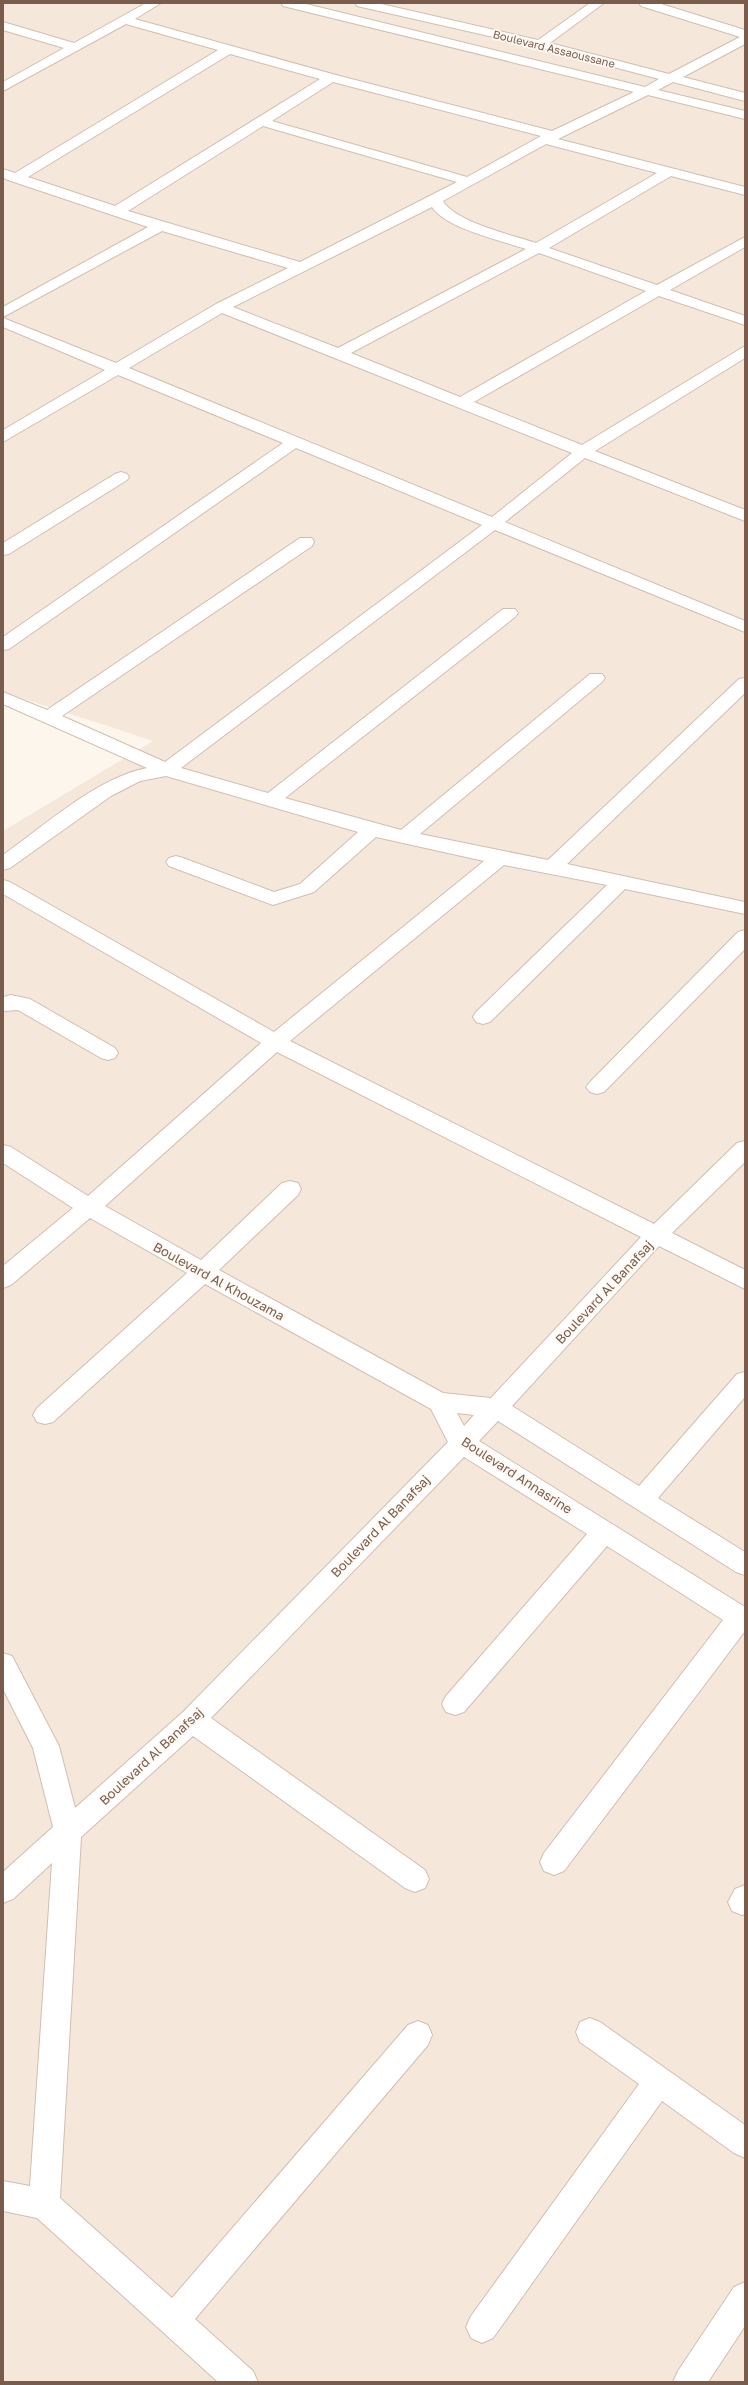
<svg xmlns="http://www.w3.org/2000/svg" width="748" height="2385" viewBox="0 0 748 2385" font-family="'Golos Text',sans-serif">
	<rect width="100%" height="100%" fill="#fdf6ec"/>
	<!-- residential -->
	<path fill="#f5e8da" d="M3,3H745V2382H3V831L153,741L3,692Z"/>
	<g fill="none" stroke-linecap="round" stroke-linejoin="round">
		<!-- minor casing -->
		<g stroke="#d1beb0" stroke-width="2">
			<path id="minor" d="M146,3H161L135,19L336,75L552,131L634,92L283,6L281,3H302L645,87L659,79L538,47L357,6L355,3H377L538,40L590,3H604L550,43L669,74L740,37L641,6L639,3H658L745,30V44L683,77L745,93V101L673,82L658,90L745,111V119L648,95L558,139L745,187V195L671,176L549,248L657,285L745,237V247L670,290L745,316V325L659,296L474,402L582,445L745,346V358L595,451L745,510V521L585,458L505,522L745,621V632L495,530L181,768L268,793L503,609H515L518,613L515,617L285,798L401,830L590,674H602L605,678L602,682L420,834L548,860L739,679L745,678V693L567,864L745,902V914L625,889L490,1022L483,1024L476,1022L473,1017L476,1012L607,885L504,865L290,1041L654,1224L737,1143L745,1141V1162L672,1233L745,1270V1289L659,1246L512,1406L639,1486L737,1374L745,1372V1397L658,1498L745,1552V1575L736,1572L498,1421L479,1441L745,1607V1631L564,1871L554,1875L544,1871L540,1862L544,1853L723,1620L607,1546L464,1712L455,1715L446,1712L442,1704L446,1696L587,1534L464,1457L211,1718L425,1870L429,1879L425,1888L415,1892L405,1888L193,1736L81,1837L60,2198L172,2298L408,2025L418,2021L428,2025L432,2035L428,2045L195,2319L253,2371L258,2382H218L37,2218L3,2211V2181L30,2186L52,1863L13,1899L3,1903V1872L53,1827L33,1748L3,1689V1653L12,1656L59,1746L75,1808L183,1712L448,1442L431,1409L205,1284L53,1422L45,1424L37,1422L33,1415L37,1408L187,1273L90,1218L11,1285L3,1288V1266L73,1208L3,1163V1145L11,1147L88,1196L261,1043L3,894V880L10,882L274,1032L484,861L376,837L314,892L273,905L169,866L166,862L169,858L176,856L183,858L274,892L300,884L358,832L166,776L140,781L111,796L10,868L3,870V855C44,826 98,777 147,768L3,704V692L47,710L300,538H312L314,542L312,546L62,716L165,762L482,525L296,448L9,649L3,650V637L283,443L118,375L3,442V430L105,370L3,327V318L116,363L216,304L288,268L162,231L3,317V307L148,227L11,181L3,178V169L15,173L218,50L126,24L3,91V82L64,48L3,30V22L74,43ZM230,54L320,79L115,206L28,177ZM333,82L541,136L467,177L272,121ZM263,126L457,182L300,262L128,211ZM546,144L657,173L536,243C512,235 455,222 443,201ZM432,207C445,228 502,241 526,249L338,348L233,307ZM539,253L646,291L460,397L351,353ZM222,313L572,453L492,517L129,368ZM277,1052L641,1237L491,1398L443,1393L219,1270L298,1195L301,1189L298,1183L290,1181L282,1183L201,1260L105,1206ZM457,1413L474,1415L464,1426Z
				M121,472L127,474L129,477L127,480L9,554L3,555V543L115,474Z
				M745,930V949L604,1092L597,1094L590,1092L586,1087L590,1082L738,932Z
				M11,995L30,999L115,1048L118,1053L115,1058L108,1060L101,1058L18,1010L3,1011V997Z
				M745,1885V1914L742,1915L732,1911L728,1902L735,1889Z
				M590,2018L600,2022L745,2125V2158L734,2153L662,2101L493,2338L482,2343L471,2338L466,2327L471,2316L639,2084L580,2042L576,2032L580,2022Z
				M745,2282V2326L708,2382H673L678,2371L734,2287Z"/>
		</g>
		<!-- minor -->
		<use href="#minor" fill="#fff" fill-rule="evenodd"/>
	</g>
	<g text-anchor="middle" stroke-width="3.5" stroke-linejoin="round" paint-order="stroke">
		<!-- far-street labels -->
		<g font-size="11" fill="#7a5c4d" stroke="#fffaf3">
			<text transform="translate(554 49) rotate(14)" y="4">Boulevard Assaoussane</text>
		</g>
		<!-- street labels -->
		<g font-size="13" fill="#7a5c4d" stroke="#fffaf3">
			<text transform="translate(219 1281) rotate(29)" y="5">Boulevard Al Khouzama</text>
			<text transform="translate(604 1292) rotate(-47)" y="5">Boulevard Al Banafsaj</text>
			<text transform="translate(517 1475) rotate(33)" y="5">Boulevard Annasrine</text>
			<text transform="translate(380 1526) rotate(-46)" y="5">Boulevard Al Banafsaj</text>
			<text transform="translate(151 1756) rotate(-43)" y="5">Boulevard Al Banafsaj</text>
		</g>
	</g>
	<!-- border -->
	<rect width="748" height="2385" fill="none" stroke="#7a5c4d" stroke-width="8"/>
</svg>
